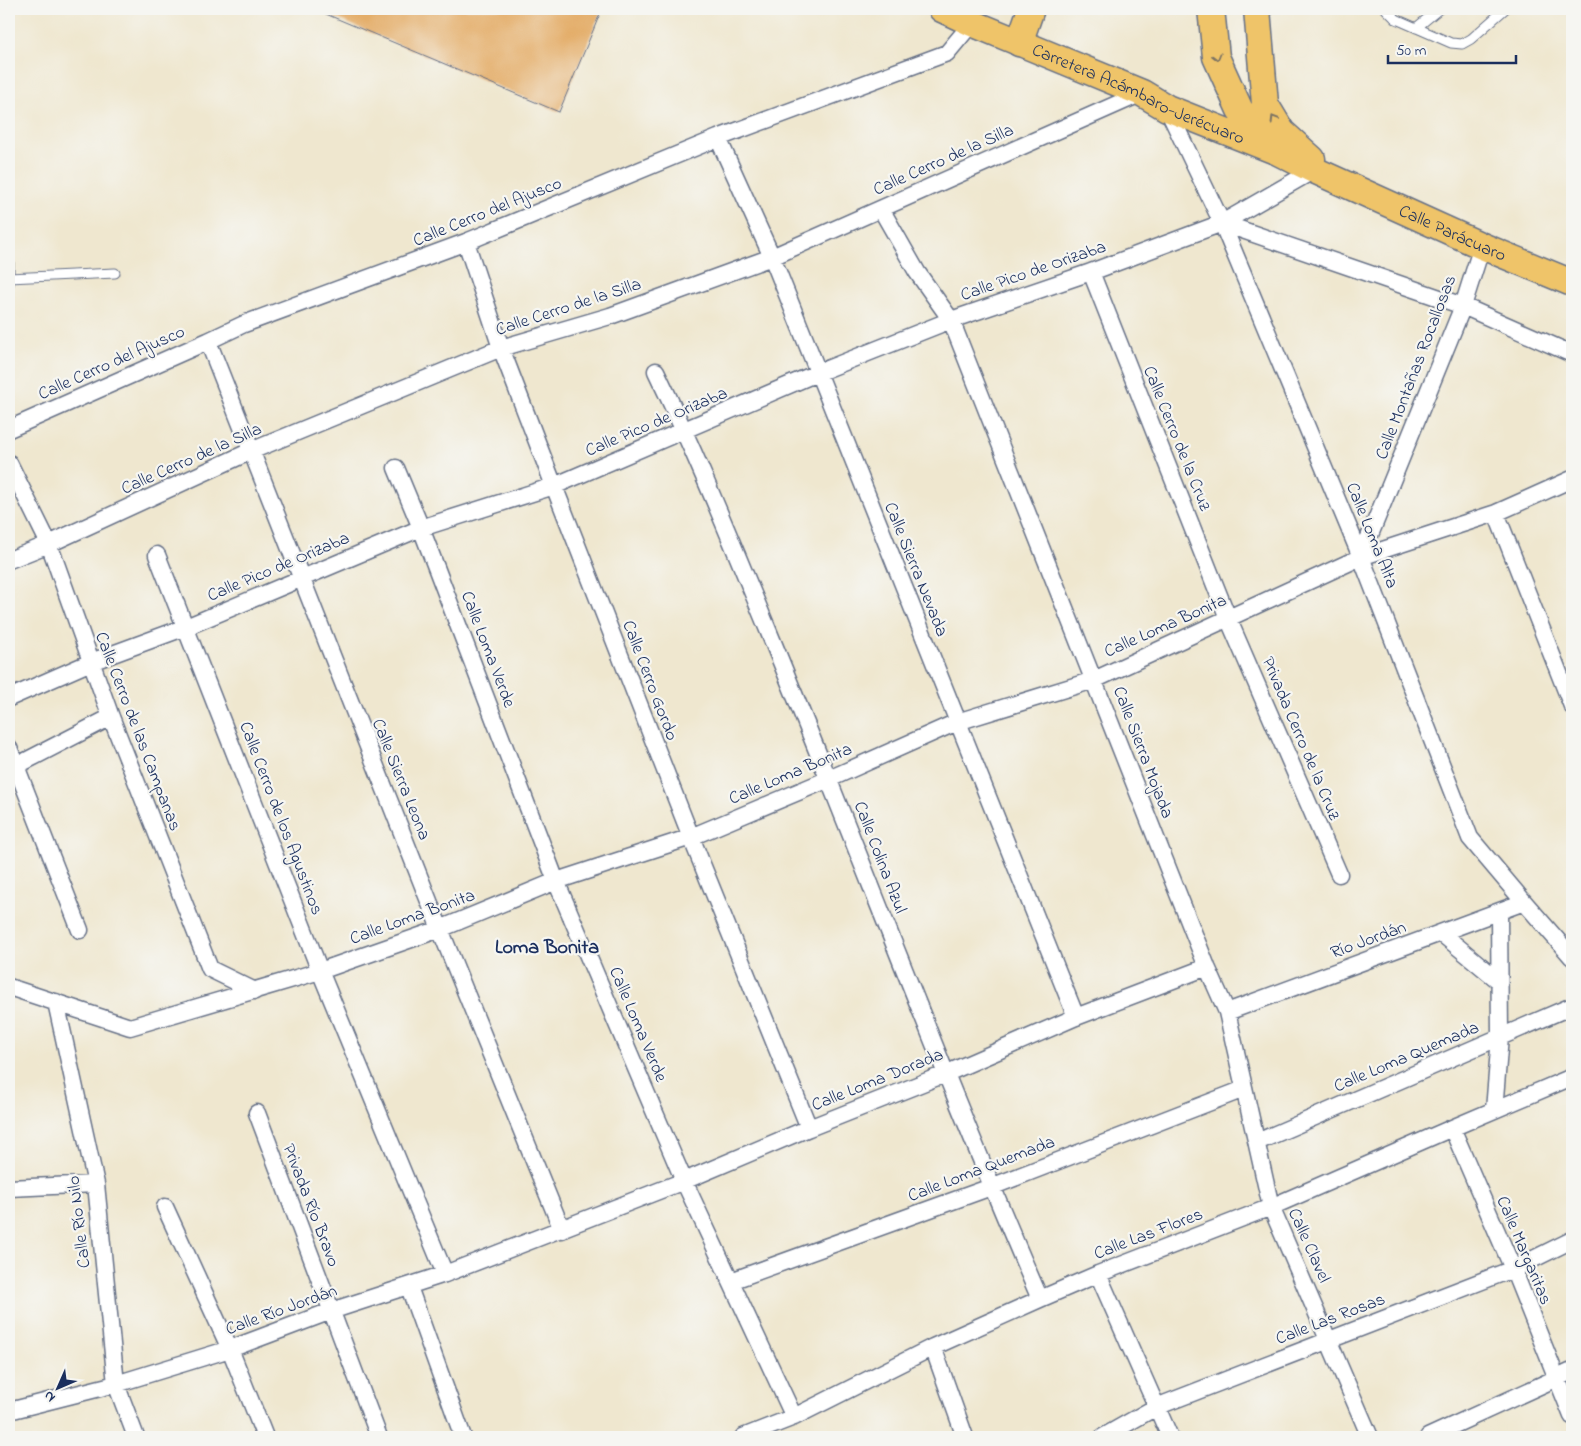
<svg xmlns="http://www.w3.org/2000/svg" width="1581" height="1446" viewBox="0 0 1581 1446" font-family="'Indie Flower',sans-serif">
	<rect width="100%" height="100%" fill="#f6f6f2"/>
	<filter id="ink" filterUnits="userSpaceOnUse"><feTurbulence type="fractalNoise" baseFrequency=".02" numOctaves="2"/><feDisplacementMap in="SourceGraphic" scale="10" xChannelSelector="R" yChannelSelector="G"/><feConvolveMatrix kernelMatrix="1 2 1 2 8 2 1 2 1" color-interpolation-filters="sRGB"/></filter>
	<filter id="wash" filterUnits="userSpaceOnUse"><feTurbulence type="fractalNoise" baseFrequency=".0096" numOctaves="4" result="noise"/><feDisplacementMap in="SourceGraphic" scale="20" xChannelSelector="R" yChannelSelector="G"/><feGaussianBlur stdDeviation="1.12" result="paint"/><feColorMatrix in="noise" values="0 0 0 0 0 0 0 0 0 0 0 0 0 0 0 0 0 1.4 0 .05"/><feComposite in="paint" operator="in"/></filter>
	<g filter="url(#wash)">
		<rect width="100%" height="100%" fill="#efe7cf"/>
		<g id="blocks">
			<!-- building -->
			<path fill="#e4ae6a" d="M314,9H602L559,112Z"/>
		</g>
	</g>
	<g filter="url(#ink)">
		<use href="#blocks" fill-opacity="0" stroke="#656f86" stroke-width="1"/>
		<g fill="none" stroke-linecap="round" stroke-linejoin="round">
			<!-- service casing -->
			<g stroke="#656f86" stroke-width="11">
				<path id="service" d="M1386,9L1396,19L1451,43L1462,44L1471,39L1505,9
					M1416,28L1439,9
					M9,259V284
					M9,278L115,273"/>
			</g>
			<!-- minor casing -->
			<g stroke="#656f86" stroke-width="19">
				<path id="minor" d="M1167,108L1222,223L1361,557L1470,838L1524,902L1572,957
					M718,138L772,257L1076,1017
					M881,209L917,272L951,320L1207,967L1227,1012L1271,1207L1370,1437
					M1222,223L1463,306L1572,354
					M466,242L501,348L554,486L691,837L809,1128
					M1091,272L1228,618L1339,874
					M208,341L440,929L562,1230
					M656,371C697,456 732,543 768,630C860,853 944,1078 1040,1299
					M9,429L208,341L244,324L466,242L718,138L947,53L972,23
					M9,463L49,544L111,717L210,969L255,991
					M396,468L421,528L556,881L684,1181L794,1417
					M1496,513L1572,706
					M157,555L320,971L445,1274
					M1361,557L1463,306L1482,246
					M9,560L49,544L251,451L501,348L610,316L772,257L1142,93
					M9,698L91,662L186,627L421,528L554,486L817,373L951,320L1091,272L1222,223L1314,170
					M9,748L80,930
					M16,766L111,717
					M1441,933L1499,981
					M9,987L130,1027L320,971L440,929L556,881L691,837L829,779L957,722L1094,680L1361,557L1496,513L1572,479
					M56,1002L96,1184L116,1384L136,1437
					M1227,1012L1524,902
					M1494,1110L1500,1037L1499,912
					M257,1113L379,1437
					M1452,1128L1513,1269L1572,1416
					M1257,1142L1572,1006
					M9,1188L96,1184
					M165,1207L230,1349L265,1437
					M1098,1274L1170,1437
					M731,1281L991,1187L1244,1089
					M409,1287L463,1437
					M933,1347L965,1437
					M9,1411L116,1384L230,1349L331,1311L445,1274L684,1181L809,1128L945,1074L1076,1017L1207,967
					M743,1437L794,1417L933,1347L1040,1299L1098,1274L1271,1207L1452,1128L1572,1077
					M1103,1437L1156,1407L1513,1269L1572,1240
					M1428,1437L1572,1371"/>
			</g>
			<!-- primary casing -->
			<g stroke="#656f86" stroke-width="29">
				<g id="primary">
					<path id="s1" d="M942,9L972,23L1142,93L1167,108L1278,152L1314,170L1482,246L1572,283"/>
					<path d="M1211,9L1216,57L1240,110L1274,147"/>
					<path d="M1257,9L1265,104L1282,132L1312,159"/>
					<path d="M1019,43L1031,9"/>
				</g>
			</g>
			<!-- service -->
			<use href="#service" stroke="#fff" stroke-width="9"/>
			<!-- minor -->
			<use href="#minor" stroke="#fff" stroke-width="16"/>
			<!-- primary -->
			<use href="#primary" stroke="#efc469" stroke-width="26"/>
		</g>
		<!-- one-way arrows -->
		<defs><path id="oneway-chevron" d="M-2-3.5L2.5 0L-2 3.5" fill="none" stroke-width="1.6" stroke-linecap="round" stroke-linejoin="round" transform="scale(1.25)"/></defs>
		<g stroke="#7a7263">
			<use href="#oneway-chevron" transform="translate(1217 57) rotate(75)"/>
			<use href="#oneway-chevron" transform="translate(1274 119) rotate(-121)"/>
		</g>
	</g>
	<g text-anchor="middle" stroke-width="4.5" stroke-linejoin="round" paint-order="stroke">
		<!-- street labels -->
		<g font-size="18" fill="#1b2f5e" stroke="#f6f6f2">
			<text dy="6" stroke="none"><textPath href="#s1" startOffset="214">Carretera Acámbaro-Jerécuaro</textPath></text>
			<text transform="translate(943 159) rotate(-24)" y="6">Calle Cerro de la Silla</text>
			<text transform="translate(487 211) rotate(-22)" y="6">Calle Cerro del Ajusco</text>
			<text dy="6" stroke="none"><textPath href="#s1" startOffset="558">Calle Parácuaro</textPath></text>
			<text transform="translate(1033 270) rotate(-19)" y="6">Calle Pico de Orizaba</text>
			<text transform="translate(568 306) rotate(-18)" y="6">Calle Cerro de la Silla</text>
			<text transform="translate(111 362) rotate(-24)" y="6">Calle Cerro del Ajusco</text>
			<text transform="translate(1415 367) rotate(-69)" y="6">Calle Montañas Rocallosas</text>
			<text transform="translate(656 421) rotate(-23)" y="6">Calle Pico de Orizaba</text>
			<text transform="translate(1178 438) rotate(68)" y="6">Calle Cerro de la Cruz</text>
			<text transform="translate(191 458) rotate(-24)" y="6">Calle Cerro de la Silla</text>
			<text transform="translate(1373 535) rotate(68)" y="6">Calle Loma Alta</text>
			<text transform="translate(278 566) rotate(-23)" y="6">Calle Pico de Orizaba</text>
			<text transform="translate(917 569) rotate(68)" y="6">Calle Sierra Nevada</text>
			<text transform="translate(1165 625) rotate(-24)" y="6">Calle Loma Bonita</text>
			<text transform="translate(489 649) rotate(69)" y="6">Calle Loma Verde</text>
			<text transform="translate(651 680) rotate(69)" y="6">Calle Cerro Gordo</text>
			<text transform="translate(139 731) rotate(69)" y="6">Calle Cerro de las Campanas</text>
			<text transform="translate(1302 738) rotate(67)" y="6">Privada Cerro de la Cruz</text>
			<text transform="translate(1144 752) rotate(69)" y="6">Calle Sierra Mojada</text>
			<text transform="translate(790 773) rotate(-23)" y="6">Calle Loma Bonita</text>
			<text transform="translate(402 779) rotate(68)" y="6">Calle Sierra Leona</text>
			<text transform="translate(282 818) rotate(69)" y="6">Calle Cerro de los Agustinos</text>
			<text transform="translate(881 857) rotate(69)" y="6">Calle Colina Azul</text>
			<text transform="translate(412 916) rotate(-20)" y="6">Calle Loma Bonita</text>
			<text transform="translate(1368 939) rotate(-20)" y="6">Río Jordán</text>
			<text transform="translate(639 1024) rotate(67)" y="6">Calle Loma Verde</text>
			<text transform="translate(1406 1056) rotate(-23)" y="6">Calle Loma Quemada</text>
			<text transform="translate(877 1079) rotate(-22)" y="6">Calle Loma Dorada</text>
			<text transform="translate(981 1168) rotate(-21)" y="6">Calle Loma Quemada</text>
			<text transform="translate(312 1205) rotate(69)" y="6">Privada Río Bravo</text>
			<text transform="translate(78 1222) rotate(-97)" y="6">Calle Río Nilo</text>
			<text transform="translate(1148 1233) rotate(-21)" y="6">Calle Las Flores</text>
			<text transform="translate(1310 1245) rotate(66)" y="6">Calle Clavel</text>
			<text transform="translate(1525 1250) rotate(67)" y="6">Calle Margaritas</text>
			<text transform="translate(281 1309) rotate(-20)" y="6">Calle Río Jordán</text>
			<text transform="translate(1330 1318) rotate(-21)" y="6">Calle Las Rosas</text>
		</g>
		<!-- quarter labels -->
		<g font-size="20" font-weight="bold" fill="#1b2f5e" stroke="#f6f6f2">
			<text x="547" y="953">Loma Bonita</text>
		</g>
	</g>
	<!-- margin -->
	<rect width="1581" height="1446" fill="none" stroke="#f6f6f2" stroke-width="30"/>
	<!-- north arrow -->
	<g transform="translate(58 1388) rotate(225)" stroke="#f6f6f2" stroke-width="4" paint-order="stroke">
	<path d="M0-4L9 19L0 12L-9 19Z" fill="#1b2f5e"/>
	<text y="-8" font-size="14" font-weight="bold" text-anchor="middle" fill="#1b2f5e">N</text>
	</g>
	<!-- scale -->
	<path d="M1388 55v8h128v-8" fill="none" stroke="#1b2f5e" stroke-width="2.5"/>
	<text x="1396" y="55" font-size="15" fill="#1b2f5e" stroke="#f6f6f2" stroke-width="4" paint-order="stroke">50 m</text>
</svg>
